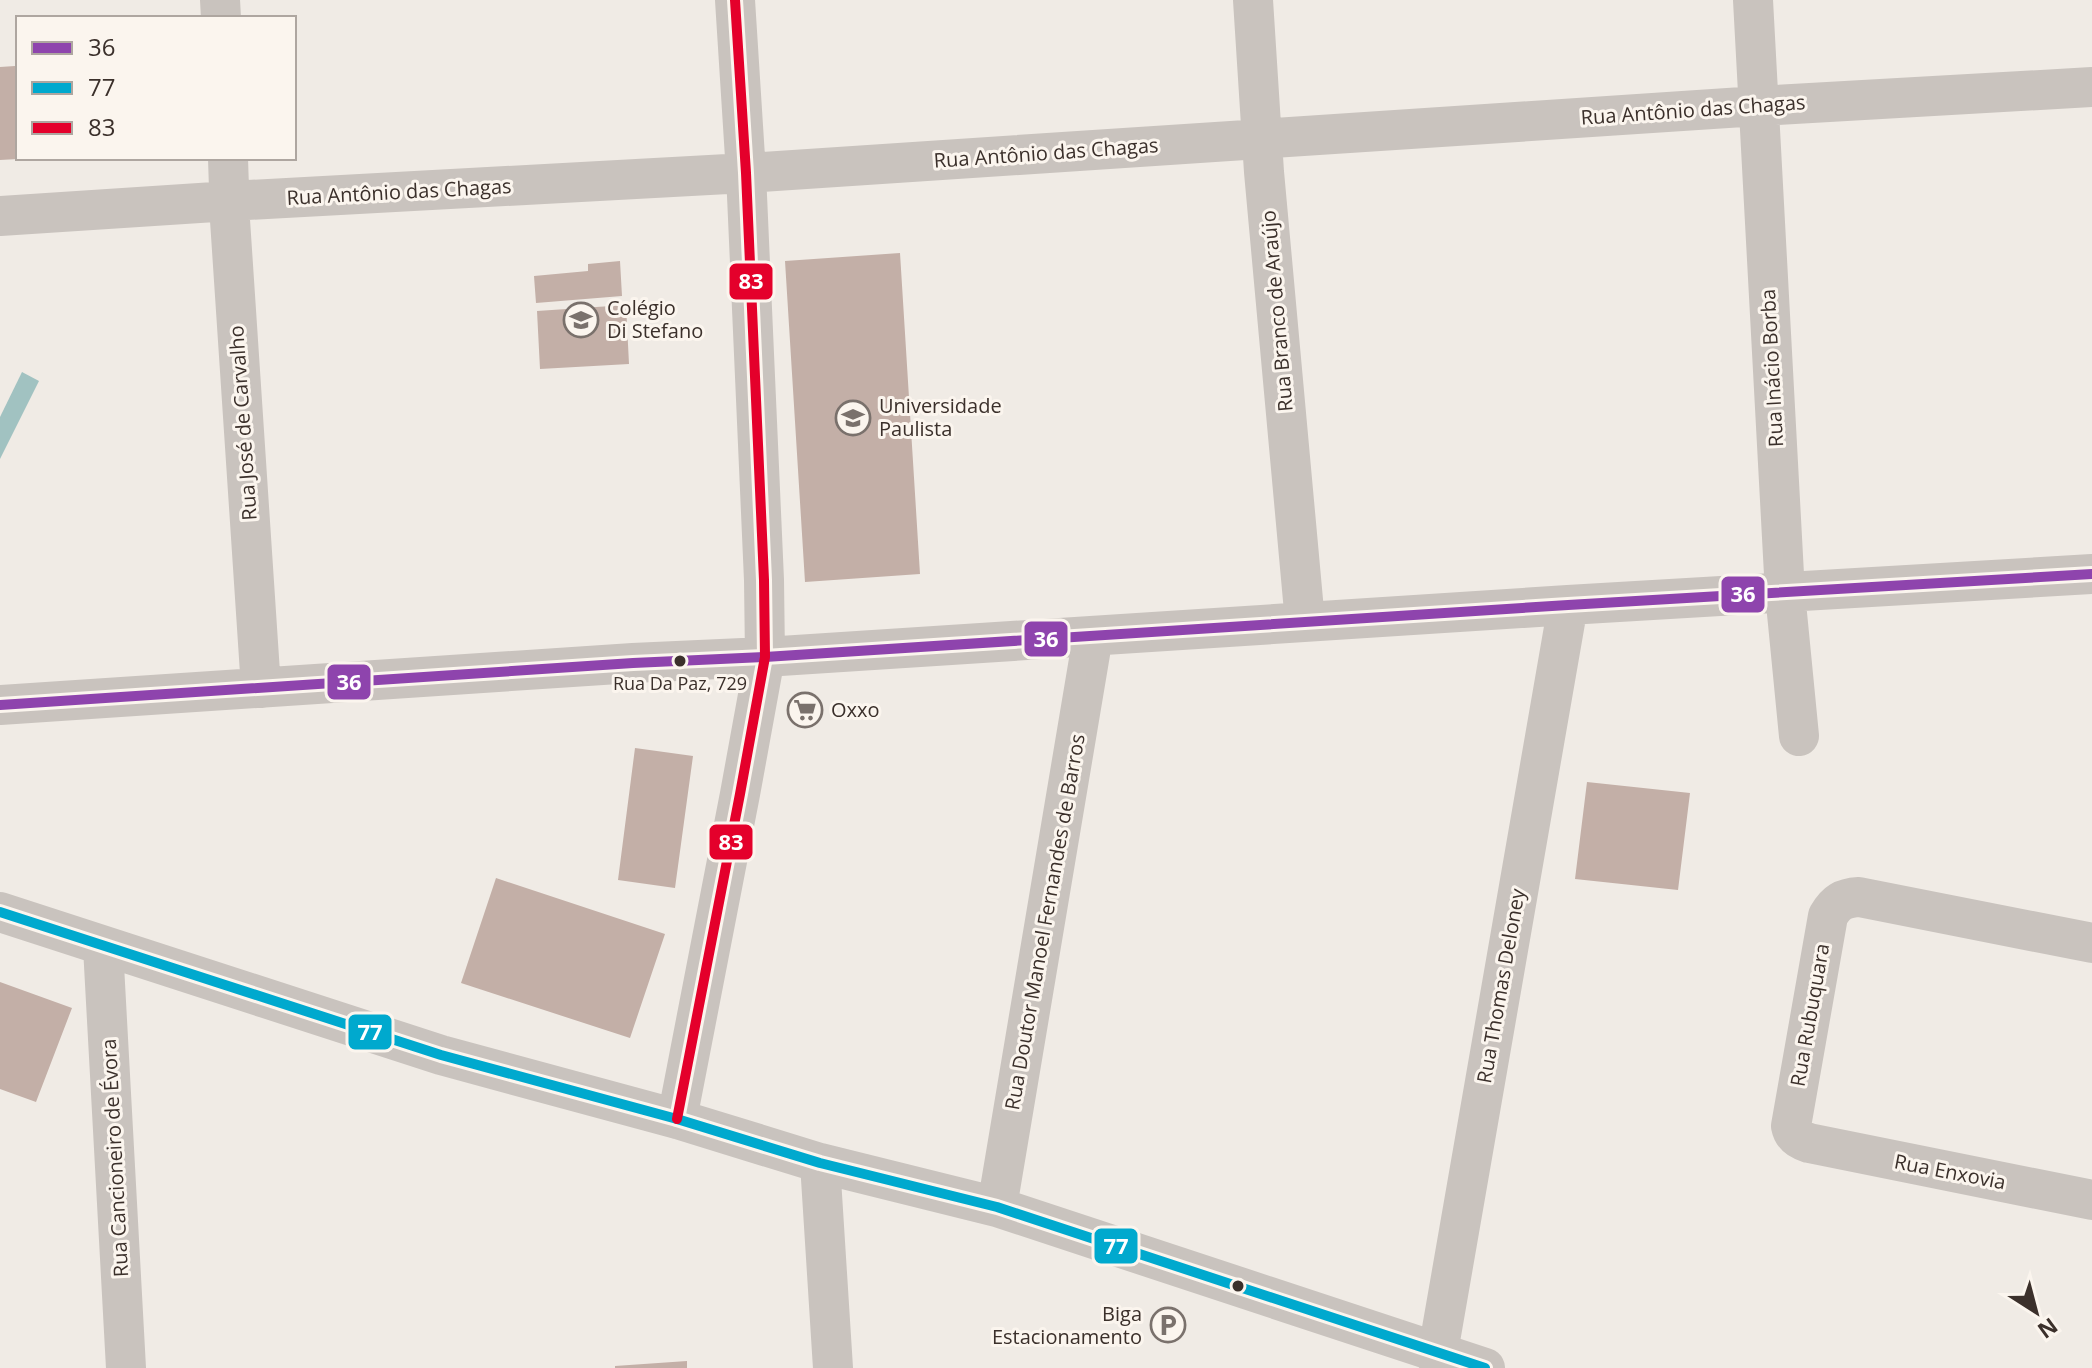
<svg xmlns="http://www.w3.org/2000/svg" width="2092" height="1368" viewBox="0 0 2092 1368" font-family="'Open Sans',sans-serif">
	<rect width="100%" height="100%" fill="#f0ebe5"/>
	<!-- water -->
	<path fill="#a1c2c1" d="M22,372L39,381L0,459V417Z"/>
	<!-- building -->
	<path fill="#c3afa7" d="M15,66L16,89H18V159L0,160V67Z
		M900,253L920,574L805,582L785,261Z
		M620,261L622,296L536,303L534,276L588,271V264Z
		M626,305L629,364L540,369L537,311Z
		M635,748L693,756L675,888L618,880Z
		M1587,782L1690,793L1678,890L1575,879Z
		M496,878L665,934L630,1038L461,983Z
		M0,982L72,1008L36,1102L0,1089Z
		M687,1361V1368H615V1366Z"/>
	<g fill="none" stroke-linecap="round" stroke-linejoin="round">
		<!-- street -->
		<path stroke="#c9c3be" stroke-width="40" d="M220,0L221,18
			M1253,0L1264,172L1305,622
			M1753,0L1785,593L1799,736
			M228,158L230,220L261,688
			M0,216L230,201L746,173L1758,106L2092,87
			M0,705L633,663L765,657L1568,605L2092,574
			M0,912L441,1055L677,1119L820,1163L997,1207L1485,1368
			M2092,943L1859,897C1843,898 1836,902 1828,916L1791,1126C1793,1136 1799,1140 1809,1143L2092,1200
			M103,947L126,1368
			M677,1119L740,794L765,657L764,580L746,173L735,0
			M820,1163L833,1368
			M997,1207L1093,636
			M1439,1368L1438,1352L1568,605"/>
		<!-- bus-1 casing -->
		<g stroke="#fbf5ee" stroke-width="16">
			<path id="bus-1" d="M0,705L633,663L765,657L1568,605L2092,574"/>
		</g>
		<!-- bus-2 casing -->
		<g stroke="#fbf5ee" stroke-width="16">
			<path id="bus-2" d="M0,912L441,1055L677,1119L820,1163L997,1207L1485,1368"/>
		</g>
		<!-- bus-3 casing -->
		<g stroke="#fbf5ee" stroke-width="16">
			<path id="bus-3" d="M677,1119L740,794L765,657L764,580L746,173L735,0"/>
		</g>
		<!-- bus-1 -->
		<use href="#bus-1" stroke="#8e44ad" stroke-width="10"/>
		<!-- bus-2 -->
		<use href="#bus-2" stroke="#00a9ce" stroke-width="10"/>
		<!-- bus-3 -->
		<use href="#bus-3" stroke="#e4002b" stroke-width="10"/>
	</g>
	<!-- icons -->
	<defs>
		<g id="school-ring" transform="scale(1.8)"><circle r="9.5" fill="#fbf5ee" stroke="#7a716c" stroke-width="1.5"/><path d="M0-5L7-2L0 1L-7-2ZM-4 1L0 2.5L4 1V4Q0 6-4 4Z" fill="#7a716c"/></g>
		<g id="university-ring" transform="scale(1.8)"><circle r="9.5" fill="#fbf5ee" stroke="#7a716c" stroke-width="1.5"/><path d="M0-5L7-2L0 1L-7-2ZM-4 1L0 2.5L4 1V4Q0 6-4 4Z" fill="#7a716c"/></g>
		<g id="supermarket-ring" transform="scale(1.8)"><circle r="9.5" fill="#fbf5ee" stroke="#7a716c" stroke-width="1.5"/><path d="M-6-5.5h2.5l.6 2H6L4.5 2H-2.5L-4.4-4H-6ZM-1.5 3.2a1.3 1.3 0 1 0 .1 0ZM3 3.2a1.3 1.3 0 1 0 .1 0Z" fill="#7a716c"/></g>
		<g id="parking-ring" transform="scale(1.8)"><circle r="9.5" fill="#fbf5ee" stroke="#7a716c" stroke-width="1.5"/><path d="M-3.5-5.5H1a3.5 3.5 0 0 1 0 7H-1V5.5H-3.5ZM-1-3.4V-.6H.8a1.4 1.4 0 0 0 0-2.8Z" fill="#7a716c"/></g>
	</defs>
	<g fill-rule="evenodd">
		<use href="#school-ring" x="581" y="320"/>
		<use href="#university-ring" x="853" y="418"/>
		<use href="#supermarket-ring" x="805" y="710"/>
		<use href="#parking-ring" x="1168" y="1325"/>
	</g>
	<!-- markers -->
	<g fill="#3b302b" stroke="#fbf5ee" stroke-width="3">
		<circle cx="680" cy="661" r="7"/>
		<circle cx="1238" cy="1286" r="7"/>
	</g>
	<g text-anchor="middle" stroke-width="6" stroke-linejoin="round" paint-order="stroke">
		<!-- bus labels -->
		<g font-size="18" fill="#3b302b" stroke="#fbf5ee">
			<text x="680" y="690">Rua Da Paz, 729</text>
		</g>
		<!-- street labels -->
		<g font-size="20" fill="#3b302b" stroke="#fbf5ee">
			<text transform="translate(1693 110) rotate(-4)" y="7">Rua Antônio das Chagas</text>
			<text transform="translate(1046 153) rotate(-4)" y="7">Rua Antônio das Chagas</text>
			<text transform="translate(399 192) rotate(-3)" y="7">Rua Antônio das Chagas</text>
			<text transform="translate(1277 311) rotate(-95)" y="7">Rua Branco de Araújo</text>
			<text transform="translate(1772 368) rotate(-93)" y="7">Rua Inácio Borba</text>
			<text transform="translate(243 423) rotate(-94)" y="7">Rua José de Carvalho</text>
			<text transform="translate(1045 922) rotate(-80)" y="7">Rua Doutor Manoel Fernandes de Barros</text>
			<text transform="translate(1501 986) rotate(-80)" y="7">Rua Thomas Deloney</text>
			<text transform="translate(1810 1015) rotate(-80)" y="7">Rua Rubuquara</text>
			<text transform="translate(115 1158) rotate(-93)" y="7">Rua Cancioneiro de Évora</text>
			<text transform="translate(1950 1172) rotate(11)" y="7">Rua Enxovia</text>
		</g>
		<!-- poi labels -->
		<g font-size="20" fill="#3b302b" stroke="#fbf5ee" text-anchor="start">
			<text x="607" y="315">Colégio<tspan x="607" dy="23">Di Stefano</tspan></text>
			<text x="879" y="413">Universidade<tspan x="879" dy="23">Paulista</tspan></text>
			<text x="831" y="717">Oxxo</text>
			<text x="1142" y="1321" text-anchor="end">Biga<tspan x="1142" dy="23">Estacionamento</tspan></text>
		</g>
	</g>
	<g stroke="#fbf5ee" stroke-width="3">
		<rect x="728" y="262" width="46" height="39" rx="8" fill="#e4002b"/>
		<rect x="1720" y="575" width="46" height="39" rx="8" fill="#8e44ad"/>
		<rect x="1023" y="620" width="46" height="38" rx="8" fill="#8e44ad"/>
		<rect x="326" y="663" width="46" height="38" rx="8" fill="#8e44ad"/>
		<rect x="708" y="823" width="46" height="38" rx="8" fill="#e4002b"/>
		<rect x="347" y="1013" width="46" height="38" rx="8" fill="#00a9ce"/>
		<rect x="1093" y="1227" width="46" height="38" rx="8" fill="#00a9ce"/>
	</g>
	<g font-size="22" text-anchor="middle" font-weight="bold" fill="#fff">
		<text x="751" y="289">83</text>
		<text x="1743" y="602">36</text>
		<text x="1046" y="647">36</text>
		<text x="349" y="690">36</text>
		<text x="731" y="850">83</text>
		<text x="370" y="1040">77</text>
		<text x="1116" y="1254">77</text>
	</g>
	<!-- legend -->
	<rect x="16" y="16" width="280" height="144" fill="#fbf5ee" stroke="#aea6a0" stroke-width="2"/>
	<rect x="32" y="42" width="40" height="12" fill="#8e44ad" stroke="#aea6a0" stroke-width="2"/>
	<text x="88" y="56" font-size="24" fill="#3b302b">36</text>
	<rect x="32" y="82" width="40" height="12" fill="#00a9ce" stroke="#aea6a0" stroke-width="2"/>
	<text x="88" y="96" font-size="24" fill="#3b302b">77</text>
	<rect x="32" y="122" width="40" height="12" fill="#e4002b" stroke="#aea6a0" stroke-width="2"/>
	<text x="88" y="136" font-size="24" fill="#3b302b">83</text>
	<!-- north arrow -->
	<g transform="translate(2036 1312) rotate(144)" stroke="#fbf5ee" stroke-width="6" paint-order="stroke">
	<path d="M0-6L14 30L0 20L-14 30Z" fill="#3b302b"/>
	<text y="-12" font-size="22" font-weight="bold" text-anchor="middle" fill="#3b302b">N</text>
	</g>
</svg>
